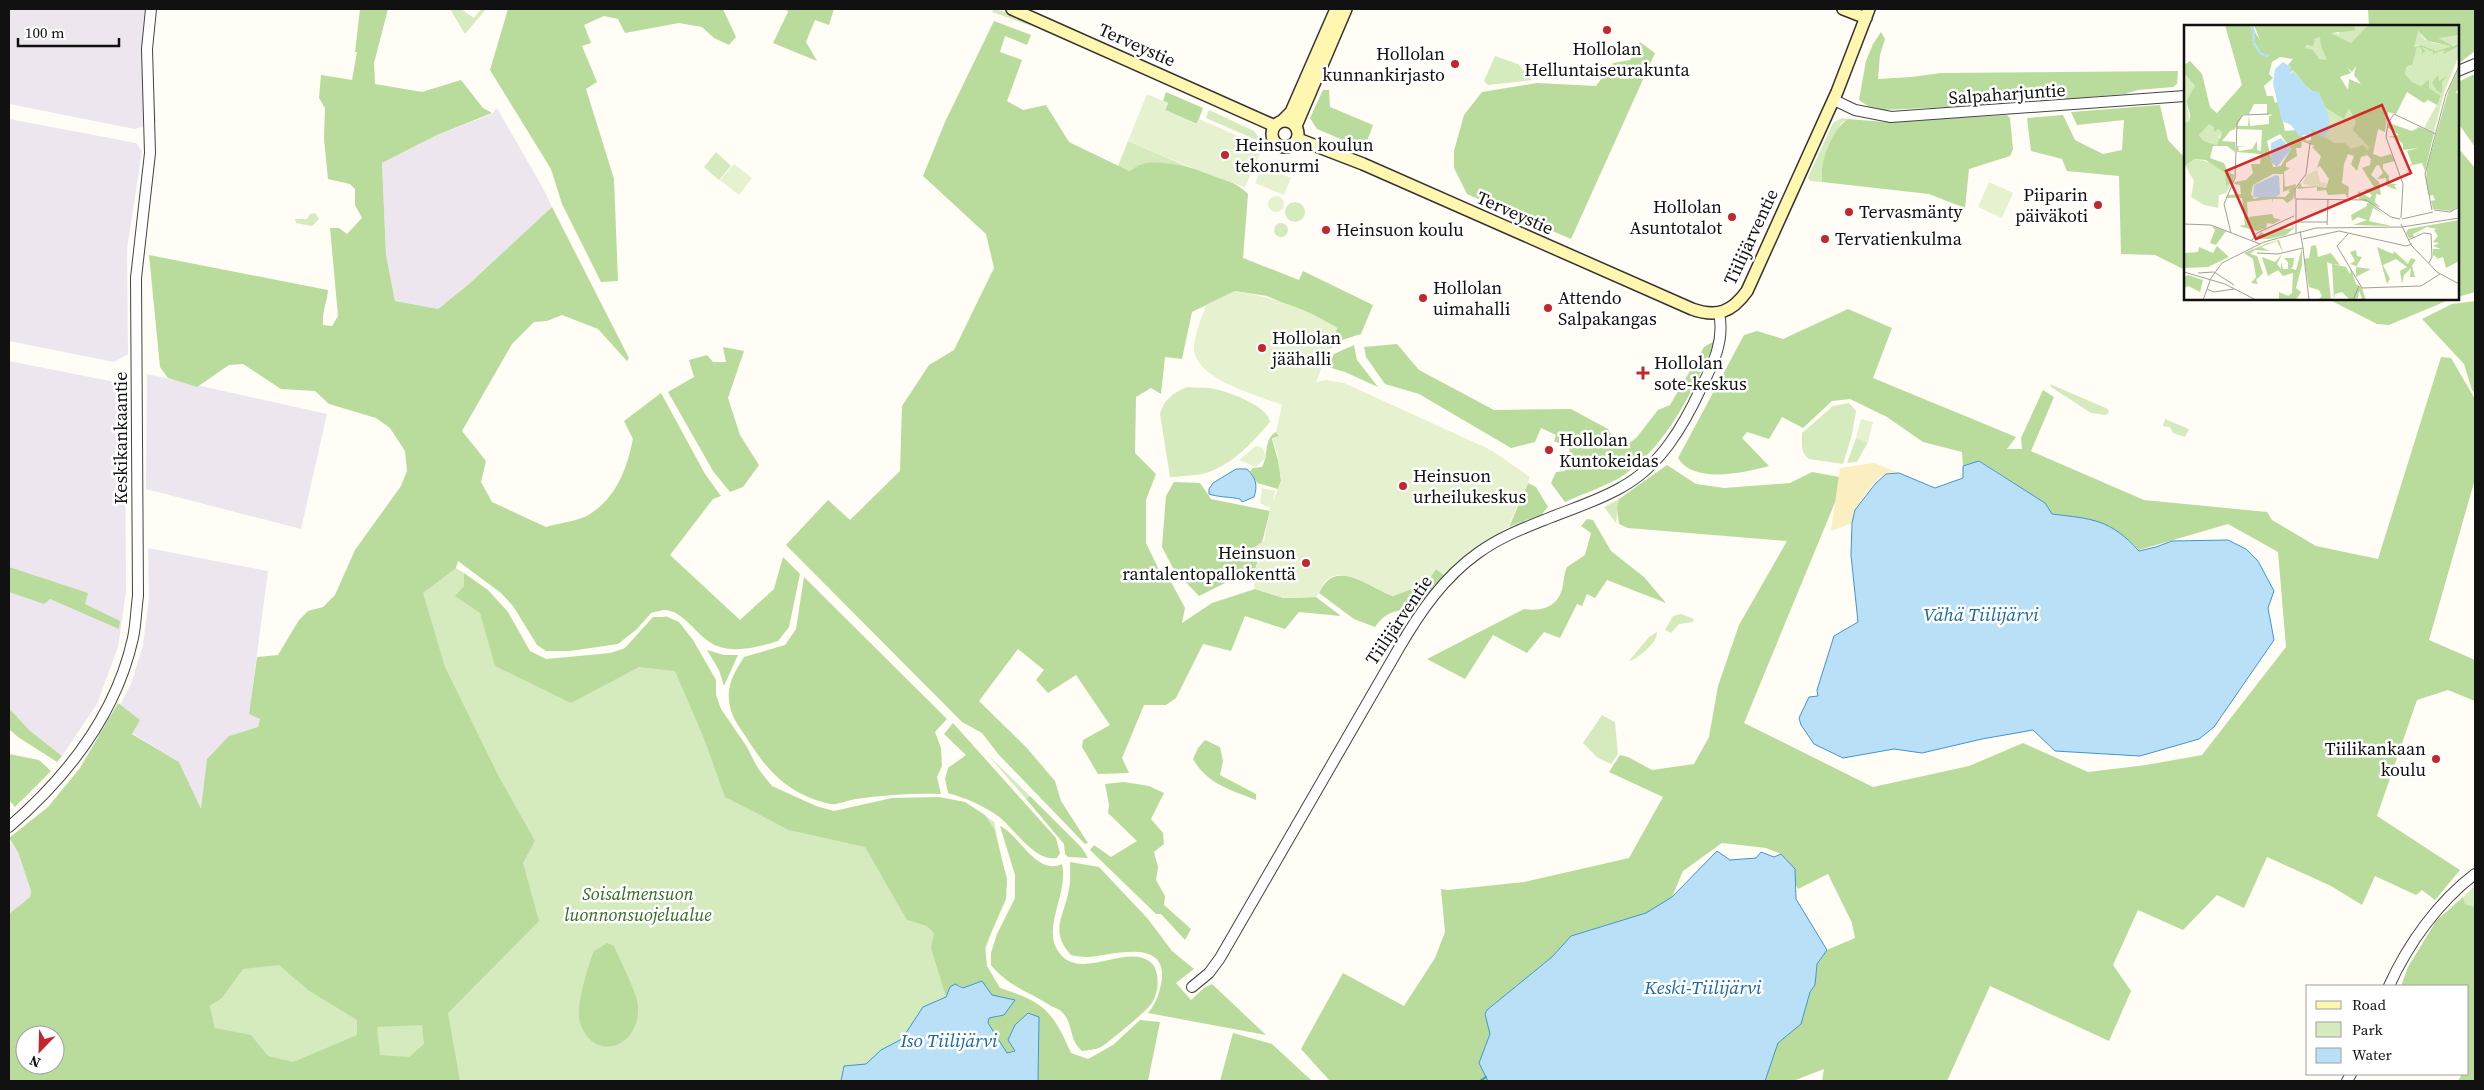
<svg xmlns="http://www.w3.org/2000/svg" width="2484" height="1090" viewBox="0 0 2484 1090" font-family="'Source Serif 4',serif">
	<rect width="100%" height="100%" fill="#fffdf5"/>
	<!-- industrial -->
	<path fill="#eee6ef" d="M9,9H157L151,41L156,122L135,129L9,104Z
		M497,108L544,190L552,207L469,284L438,309L395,301L386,255L382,163L437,135L492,114Z
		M9,119L136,143L142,151L127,249L128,354L114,362L9,341Z
		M9,361L125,384L126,592L118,647L97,704L62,756L29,730L9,708Z
		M147,374L327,414L301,529L146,489Z
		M148,548L268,571L249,714L261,719L258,727L229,736L201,810L179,762L132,733L120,705L131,684L143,645L149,598Z
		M9,840L18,852L31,891L30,897L9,914Z"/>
	<!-- green -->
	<path fill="#d5ebbd" d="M450,9H461L474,18L481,9H486L465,34Z
		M994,9L1009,13L1031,26L992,12Z
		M1495,56L1518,64L1532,80L1488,85L1484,81Z
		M1209,110L1254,131L1260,139L1259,141L1206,118Z
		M1842,118L1848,119L1841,123L1821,174L1822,182L1810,181L1808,177L1833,123Z
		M1128,141L1195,170C1168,165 1154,157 1129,171L1118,166Z
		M716,152L731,166L719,180L704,167Z
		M1285 212a10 10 0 1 1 20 0a10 10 0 1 1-20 0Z
		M315,213L319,219L312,226L296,223L295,219H307L310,214Z
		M1274 230a7 7 0 1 1 14 0a7 7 0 1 1-14 0Z
		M2050,384L2108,409L2109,412L2106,415L2091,413L2051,387Z
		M1187,387C1195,388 1206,387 1215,389C1229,392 1268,406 1270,422C1252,443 1233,464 1206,473C1195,476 1182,476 1170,477L1160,414C1164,399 1173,393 1187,387Z
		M1849,403L1856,411L1852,435L1843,464L1809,459C1800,453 1802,443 1802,433L1833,406Z
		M2165,419L2189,429L2185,437L2173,433L2170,427L2163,426Z
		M1856,438L1868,442L1857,462L1847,463Z
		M1619,499L1616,523L1604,507Z
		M456,568L464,573L528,651L548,662L622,651L648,625L666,616L677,621L709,668L720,710L771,787L824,812L931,800L972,807L994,822L1007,884L983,957L953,992L902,1041L878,1056L844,1081H434L285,1073L215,1028L210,1006L216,1002L369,582Z
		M1681,614L1694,619L1693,622L1679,624L1671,633L1665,630L1673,616Z
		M1657,632C1658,642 1638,659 1629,661L1649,637Z
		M1602,715L1615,722L1618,754L1611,764L1598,758L1583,743Z
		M987,754L1030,796L1026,799Z
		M2475,886V907L2465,904L2463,897Z"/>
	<!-- forest -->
	<path fill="#b9dc9c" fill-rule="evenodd" d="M360,9H388L374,63L375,84L422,92L461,80L483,108L492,113L437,135L382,163L386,255L395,301L438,309L469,284L552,207L629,358L627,361L598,329L562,315L547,321L534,322L512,344L462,431L486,461L481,482L492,502L546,527C559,523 579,521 590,514C617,497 627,468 633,439L624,421L661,393L705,474L721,496L713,499L670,555L740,620L774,589L783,557L800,574L789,627L778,641C759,647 737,653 717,646C698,639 687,613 666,610C662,610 655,612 651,613L637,629L618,644L570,651H546L537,645L513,606L501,593L458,561L456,568L423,593L445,667L498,775L535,841L523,863L539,921L448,1013L460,1081H9V914L30,897L31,891L18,852L9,838L48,807L80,768L118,703L140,720L132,734L179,762L201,809L207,759L229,736L258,727L260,719L249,714L257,657L278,655L299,620L308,611L323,607L335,595L355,550L401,486L407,471L405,451L390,428L376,418L329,404L315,391L281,389L243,364L229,365L197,387L168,378L160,367L149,255L328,290C327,302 322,312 323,325L332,326L338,316L330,228H339L347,234L362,218L355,205V189L350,184L328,179L324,139L325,108L319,98L321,75L352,80L357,52H355ZM279,965L308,990L357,1020V1035L293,1062L268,1056L251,1035L215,1028L210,1006L222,998L243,969ZM422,1025L424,1044L409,1057L380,1055L377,1027ZM25,1035H55V1065H25Z
		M508,9H723L736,37L729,45L714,38L702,27L679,23L625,33L618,19L604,16L584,25L591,43L582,46L597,82L586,89L614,179L618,281L601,282L562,204L551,169L490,70Z
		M786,9H834L829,25L815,20L806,42L817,61L773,43L788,12Z
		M2368,9H2475V51L2458,64V26H2369Z
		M994,21L1031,35L1027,45L1005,36L1000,52L1022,60L1007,101L1023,110L1046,105L1069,142L1129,171C1133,169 1138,165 1143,164C1164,157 1234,177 1248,194L1243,258L1299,280L1303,271L1373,305L1361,334L1342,340L1329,349L1337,328L1334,326L1267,296L1235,291L1192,312L1182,359L1165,357L1161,394L1151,388L1136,397L1135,453L1156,474L1146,500V543L1161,574L1171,582L1185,608L1182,623L1212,603L1255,589L1284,598L1316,597L1341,616L1299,612L1285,629L1245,616L1231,651L1203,644L1176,698L1166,705H1144L1122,758L1129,773L1098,774L1082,747L1083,740L1110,725L1076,675L1048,693L1036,680L1044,670L1018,649L979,701L1026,747L1055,781L1061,801L1088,843L1085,844L999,755L982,733L962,722L786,545L828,500L850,520L900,471L902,406L929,365L954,350L994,268L986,234L923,176L945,122Z
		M1881,32L1885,39L1880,55L1878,79L1911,77L1941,73L2178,71L2177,84L2173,87L2138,90L2125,94L1997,105L1883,110L1868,106L1859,100L1866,61L1873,44Z
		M1640,42L1655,53L1571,239L1467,194L1454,168V151L1464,115L1482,92L1537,83L1596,86L1613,63L1630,60Z
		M2475,74V147L2458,123V82Z
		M1323,90H1329L1330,107L1373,125L1364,149L1317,129L1310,118Z
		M1166,92L1203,108L1197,124L1165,110L1168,103L1163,101Z
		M2160,105L2168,140L2185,158V270L2155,255L2121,254L2119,176L2067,171L2062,159L2031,151L2027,118L2063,115L2075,140L2103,154L2122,150L2124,120L2077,125L2071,112Z
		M2007,115L2010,118L2013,149L2010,156L1969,169L1965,208L1929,194L1822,182C1819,164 1832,129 1848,119L1885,122Z
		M2458,148L2475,168V292L2458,297Z
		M2328,299H2451L2389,325L2377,324Z
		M2475,301V393L2472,390L2464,364L2422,319L2452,304Z
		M1848,309L1892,328L1873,378L2016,437L2007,449H2022L2021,438L2043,390L2054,397L2031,451L2144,500L2267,512L2272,520L2316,546L2378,559L2441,357L2451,358L2475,399V479L2429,640L2475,660V701L2448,690L2417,700L2377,816L2460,870L2435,900L2422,890L2416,895L2375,876L2362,905L2331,886L2267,857L2244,908L2217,895L2183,930L2138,910L2113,965L2131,991L2109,1041L1990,986L1947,1081H1822L1824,1069L1793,1081H1765L1778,1043L1801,1024L1810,992L1815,985L1817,964L1827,950L1855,938L1852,923L1828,874L1798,889L1795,883V869L1781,854L1766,848L1722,843L1683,871L1672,897L1646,913L1571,936L1552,957L1487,1010L1485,1014L1490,1034L1479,1063L1488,1081H1330L1301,1049L1343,973L1404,1006L1435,958L1445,932L1441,889L1448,890L1524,882L1629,858L1663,797L1609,772L1620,755L1628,757L1652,770L1694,764L1709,737L1718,686L1739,625L1787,541L1628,528L1619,524L1617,508L1619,499L1667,465L1696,484L1724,488L1790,483L1812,472L1845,478L1744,723L1873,787L1969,766L2023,743L2088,772L2146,765L2202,755L2286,647L2278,552L2228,524L2139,550C2111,521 2090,519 2052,514L2045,503L1980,461L1963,466L1962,452L1923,442L1887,417L1850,399L1832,401L1803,428L1782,417L1769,439L1747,432L1742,438L1769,466C1744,473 1693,484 1678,458L1744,335L1757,331L1783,339Z
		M1716,340C1693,389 1670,442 1624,475C1607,486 1584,493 1565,502L1551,483L1556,472L1565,471L1571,459L1569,448L1554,441L1556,435L1541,428L1535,442L1511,448L1419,394L1385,384L1366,357L1364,347L1397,344L1419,370L1494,410L1571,409L1608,429L1612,436L1627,445L1637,437L1658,410L1670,405L1704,347Z
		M1354,345L1357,360L1378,387L1345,372L1328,367L1334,354Z
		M723,347L744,351L728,398L740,435L759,465L743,487L730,492L713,471L668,392L694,377L689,360L707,355L713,362H726Z
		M1276,432L1279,436L1272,439L1280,468L1281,481L1278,489L1257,483L1250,471L1253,468L1262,467C1269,454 1263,440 1276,432Z
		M1174,482L1200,483L1211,499L1270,511L1253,578L1231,580L1199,596L1174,570L1162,547L1166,496Z
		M1528,483L1536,487L1548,507L1542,514L1509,527Z
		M1587,519L1593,520L1611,551L1644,577L1666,603L1607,580L1595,598L1587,594L1582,606L1577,604L1560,638L1544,632L1527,653L1493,635L1465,679L1427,659L1524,609C1538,611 1553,609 1560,595C1564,587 1563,576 1567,567L1585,555L1591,533L1581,526Z
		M9,567L88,593L85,604L120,621L119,629L50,599L44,604L9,592Z
		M1436,569L1444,575L1416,609C1397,610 1386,611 1375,627L1354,619L1319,593C1336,556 1369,588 1393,596L1410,589Z
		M464,573L488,590L508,612L530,651L546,659L611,653L625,648L653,617H667L679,622L693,640L716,680V695L721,709L747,747L758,769L772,786L816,806L834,811L892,798L939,797L965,802L985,815L994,829L1007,879L1006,899L985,947L987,966L1000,988C1044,1002 1052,1010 1071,1053L1088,1059L1113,1045L1140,1020L1160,1022L1148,1081H1038L1039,1041L1007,1053L988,1023L989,1018L1004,1015L1014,1000L992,995L981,981L963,988L959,985L946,997L931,948L934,933L927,926L907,920L865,847L789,830L725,797L703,736L675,671L639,667L571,703L495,666L480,613L455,596L464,586Z
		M804,577L947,719L935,732L941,748L942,766L937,777L941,794C912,793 884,795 856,799C848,800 838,805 830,804C788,794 768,772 746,737C738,725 730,715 729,700C727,683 736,670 744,657L785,645L796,629Z
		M707,650L724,655H738L724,686L719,670Z
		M9,708L29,730L62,756L57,762L18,737L9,729Z
		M953,723L1056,838L1060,853L1057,858C1034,862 1015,829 998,816C982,805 966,798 948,793L945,779L948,768L966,755L944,734Z
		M1205,740L1220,747L1223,761L1220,775L1256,794V800C1231,790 1207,784 1193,759L1198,748Z
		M9,754L39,760L51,771L15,807L9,800Z
		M1124,782L1149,786L1164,793L1151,819L1163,833L1164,844L1154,852L1158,867L1156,880L1165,896L1164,905L1191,929L1185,940L1161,914H1156L1090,850L1094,845L1111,857L1137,841L1108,813L1109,805L1105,784Z
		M1030,796L1082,848L1088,858L1068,857L1065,854L1064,844L1026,799Z
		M1000,826C1020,835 1036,876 1062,864C1069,896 1039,929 1061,955C1082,979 1126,945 1149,961C1161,969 1159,992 1152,1003C1148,1010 1109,1042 1101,1047C1095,1050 1088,1050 1082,1051C1068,1039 1074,1023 1061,1011C1057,1008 1052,1007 1048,1004C1027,991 1007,985 991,965V953L997,934L1015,898V875Z
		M1070,862L1099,867L1148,919L1172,951L1194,969L1176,983L1191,1000L1204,988L1212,984L1266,1035L1148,1013C1157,1002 1160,992 1162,978C1165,937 1109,956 1087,957C1082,957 1076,956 1071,955C1049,931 1064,917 1069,889C1071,881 1070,871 1070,862Z
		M2463,897L2465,904L2475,907V1081H2458L2462,1074H2468V986H2401L2408,967L2436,921Z
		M607,943L614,946C620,961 638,994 638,1007C640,1049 592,1063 580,1022C575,1008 588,966 594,951Z
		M1233,1033L1272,1044L1312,1081H1220Z"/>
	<!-- sand -->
	<path fill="#fbeec1" d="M1874,463L1899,473C1895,473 1891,473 1887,474C1872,479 1855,508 1852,523L1831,531L1840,468Z"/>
	<!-- pitch -->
	<path fill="#e6f2cf" d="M1147,94L1168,103L1165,110L1196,124L1199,119L1263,147L1245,187C1205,174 1167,158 1128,141Z
		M734,164L752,178L739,195L720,180Z
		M1263,166L1291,178L1284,195L1255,183Z
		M1989,182L2013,193L2002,218L1978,207Z
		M1268 204a8 8 0 1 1 16 0a8 8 0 1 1-16 0Z
		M1235,291C1270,297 1307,308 1337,328L1316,382L1326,380L1344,383L1491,450L1530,477L1508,527L1465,556L1444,575L1436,569L1427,583L1393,596C1376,590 1340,562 1324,583C1321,587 1320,593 1316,597L1284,598L1255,589L1253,578L1259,557L1253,548L1264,541L1270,508L1260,503L1262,488L1275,491L1273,501L1281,481L1277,453L1272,438L1279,436L1276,432L1282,405C1258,395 1192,379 1194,346C1195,333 1202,317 1206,305Z
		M1861,419L1873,422L1868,442L1856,438Z
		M1256,446L1263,448L1266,457L1256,467L1239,460Z"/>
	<!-- water -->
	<path fill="#b9e0f7" stroke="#3f96cf" d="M1979,461L2045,503L2052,514C2093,519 2110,519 2139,551L2156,547L2172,541L2228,540L2246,549L2258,561L2274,591L2268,608L2274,640L2214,727L2199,739L2140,756L2055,751L2033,730L1982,739L1922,753L1894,749L1843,758L1814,744L1801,725L1799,718L1809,697L1818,696L1817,690L1834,636L1858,622L1851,555L1852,523L1855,510L1875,484L1886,474L1899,473L1935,488L1963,478V466Z
		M1236,469H1247C1256,478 1258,485 1254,497L1242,502L1240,499C1232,497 1216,497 1209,494V489L1213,483Z
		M1717,851L1730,860L1756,858L1761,852L1774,857L1781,854L1795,869L1796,899L1827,950L1817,964L1815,985L1810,992L1801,1024L1778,1043L1765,1081H1488L1479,1063L1490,1034L1485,1014L1487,1010L1552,957L1571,936L1646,913L1672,897Z
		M982,981L992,995L1015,1000L1004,1015L989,1018L988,1023L1007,1053L1015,1051L1008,1040L1015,1025L1028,1013L1039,1017L1038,1081H841L844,1066L866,1064L881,1050L902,1039L923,1007L946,997L950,987L955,984L963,988Z"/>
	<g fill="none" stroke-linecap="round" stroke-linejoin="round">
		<!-- stream -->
		<path stroke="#3f96cf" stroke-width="2" d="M1480,1081L1486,1077"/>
		<!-- tertiary casing -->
		<g stroke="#444" stroke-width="12">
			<path id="tertiary" d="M2458,71L2475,64
				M1834,100L1855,110L1891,117L2185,96
				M9,827C67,777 116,715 133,638C136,624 136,610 138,596L136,278L150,153L147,49L151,9
				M2389,986C2408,944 2438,902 2475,874
				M1192,987L1209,973L1220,958L1399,648C1420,612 1444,577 1478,553C1500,537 1524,528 1549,518C1574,508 1600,500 1622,487C1660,466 1683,427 1701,388C1713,364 1725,341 1719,313
				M2347,1081L2351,1074"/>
		</g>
		<!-- secondary casing -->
		<g stroke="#333" stroke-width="14">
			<path id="secondary" d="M1012,9L1275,126
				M1843,9L1866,18
				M1272 134a13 13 0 1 1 26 0a13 13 0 1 1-26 0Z
				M1282,121L1291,112L1336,9
				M1296,126L1346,9
				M1298,139L1363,164L1692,309C1717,318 1732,312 1747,291L1837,92L1869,9"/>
		</g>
		<!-- tertiary -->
		<use href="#tertiary" stroke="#fff" stroke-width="10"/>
		<!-- secondary -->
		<use href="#secondary" stroke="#fff6b0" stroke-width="11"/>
	</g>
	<!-- markers -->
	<g fill="#c4262e" stroke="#fff" stroke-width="2">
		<circle cx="1607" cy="30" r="5"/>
		<circle cx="1455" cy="64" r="5"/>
		<circle cx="1225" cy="155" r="5"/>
		<circle cx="2098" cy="205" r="5"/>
		<circle cx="1849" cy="212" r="5"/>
		<circle cx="1732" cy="217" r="5"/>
		<circle cx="1326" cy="230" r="5"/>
		<circle cx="1825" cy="239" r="5"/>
		<circle cx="1423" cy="298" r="5"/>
		<circle cx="1548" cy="308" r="5"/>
		<circle cx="1262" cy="348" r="5"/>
		<path d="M1640.5 365.5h5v5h5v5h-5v5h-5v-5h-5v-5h5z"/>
		<circle cx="1549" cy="450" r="5"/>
		<circle cx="1403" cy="486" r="5"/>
		<circle cx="1306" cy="563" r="5"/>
		<circle cx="2436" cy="759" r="5"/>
	</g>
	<g text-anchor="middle" stroke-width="5" stroke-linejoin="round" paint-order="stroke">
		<!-- street labels -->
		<g font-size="18" fill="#111" stroke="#fff">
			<text transform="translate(1137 45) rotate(24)" y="6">Terveystie</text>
			<text transform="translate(2007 94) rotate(-4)" y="6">Salpaharjuntie</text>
			<text transform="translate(1515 213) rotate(24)" y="6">Terveystie</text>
			<text transform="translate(1751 237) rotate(-65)" y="6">Tiilijärventie</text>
			<text transform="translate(121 438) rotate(-90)" y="6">Keskikankaantie</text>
			<text transform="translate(1399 620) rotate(-56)" y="6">Tiilijärventie</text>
		</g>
		<!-- poi labels -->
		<g font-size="18" fill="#111" stroke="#fff" text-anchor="start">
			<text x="1607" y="55" text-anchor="middle">Hollolan<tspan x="1607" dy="21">Helluntaiseurakunta</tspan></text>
			<text x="1445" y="60" text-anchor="end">Hollolan<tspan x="1445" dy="21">kunnankirjasto</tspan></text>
			<text x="1235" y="151">Heinsuon koulun<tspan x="1235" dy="21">tekonurmi</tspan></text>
			<text x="2088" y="201" text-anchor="end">Piiparin<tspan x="2088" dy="21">päiväkoti</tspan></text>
			<text x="1722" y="213" text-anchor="end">Hollolan<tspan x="1722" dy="21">Asuntotalot</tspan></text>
			<text x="1859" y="218">Tervasmänty</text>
			<text x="1336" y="236">Heinsuon koulu</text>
			<text x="1835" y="245">Tervatienkulma</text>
			<text x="1433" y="294">Hollolan<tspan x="1433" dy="21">uimahalli</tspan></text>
			<text x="1558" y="304">Attendo<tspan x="1558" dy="21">Salpakangas</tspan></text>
			<text x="1272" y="344">Hollolan<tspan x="1272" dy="21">jäähalli</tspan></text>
			<text x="1654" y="369">Hollolan<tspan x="1654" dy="21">sote-keskus</tspan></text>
			<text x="1559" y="446">Hollolan<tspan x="1559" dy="21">Kuntokeidas</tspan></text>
			<text x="1413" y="482">Heinsuon<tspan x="1413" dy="21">urheilukeskus</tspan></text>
			<text x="1296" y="559" text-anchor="end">Heinsuon<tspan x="1296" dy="21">rantalentopallokenttä</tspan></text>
			<text x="2426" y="755" text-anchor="end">Tiilikankaan<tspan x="2426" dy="21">koulu</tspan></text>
		</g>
		<!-- park labels -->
		<g font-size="18" font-style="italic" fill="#2f6b1f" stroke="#fff">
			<text x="638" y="900">Soisalmensuon<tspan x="638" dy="21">luonnonsuojelualue</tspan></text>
		</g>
		<!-- water labels -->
		<g font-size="19" font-style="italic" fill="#1768a6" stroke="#fff">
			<text x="1981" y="621">Vähä Tiilijärvi</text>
			<text x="1703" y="994">Keski-Tiilijärvi</text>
			<text x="949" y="1047">Iso Tiilijärvi</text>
		</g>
	</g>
	<!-- overview -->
	<g transform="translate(2184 25)">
		<rect width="275" height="275" fill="#fffdf5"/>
		<path d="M156,0H184L167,19L146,7L155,9ZM229,2L235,7L240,14L249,18L267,20L254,15V11L275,10V18L252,26L234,20L230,22L231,6L220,38L226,42L233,22L237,23L240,37L239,28H242L237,22L252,27L250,35L253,27L275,20V30L260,68L250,107L240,103L257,72L245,63V54L237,61L228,57L221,49L198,48ZM134,12H136L144,35H137L121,23ZM0,48L11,61L2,76L6,96L0,98ZM135,69L186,89V125L147,123L140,113L146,104ZM13,99H28L32,106L36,104L38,109L34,112L38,114L33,120L20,116L15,110L19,104L15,103ZM11,134L30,138L41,148L43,160L49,157L42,168L35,170L34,183L20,180L7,172L10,156L1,140Z" fill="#d5ebbd"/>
		<path d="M41,0H69L71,7L76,15L70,0H170L171,5L167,6L147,8L167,18L184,0L275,1V10L254,13L269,21L275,18L273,22L259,29L261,25L253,27L251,36L252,27L249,30V27L238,22L242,27L239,28L240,37L237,23L233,22L228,40L222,42L221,49L228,57L237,61L245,54V63L257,71L253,80L244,75L240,78L223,67L212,89L204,87L201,107L194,104L189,129L197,132L207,129L211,136L199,139V144L205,151V158L215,160H210L213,165L202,161V153L193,154L199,148L195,140L192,141L187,150L195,157L197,170L192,169L191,177L197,183L175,174L174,166L186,173L188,170L180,165L190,162L178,143L186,140L187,134L183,130L177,132L173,146L167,139L170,131L164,129L160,139L158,158L165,162L164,173L161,169L144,170L142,165L133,166V162L113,164L111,168L116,158L118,162L134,161L142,163L145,154L136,141L122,150L133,143L137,131L128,122L131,121L114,115L118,117L117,123H112L113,131L102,138V142L106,143L100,147L101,162L112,159L109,174L103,178L99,174H89L88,178V174L63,177L64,192L88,189L90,193L97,195L89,199L83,198L82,203L73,206L55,201L61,200L58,173H42L43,170L57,169L56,160L50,159L51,157L62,155L69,148L67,139H76L77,129L53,127V121H60L54,122L55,126L68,124L73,116V125L77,126L78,105L53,104V101H64L65,90L66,101L85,99V91L89,90L83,89V79H70L65,89H59L51,104L46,106L38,116L51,117V127L43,121H29L26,133L40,138L44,147L50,150L49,157L42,161L41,148L22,135L11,134L0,141V98L6,96V89L2,76L11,61L0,48V40L6,36L18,49L26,82L37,92L33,88L58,60ZM234,6L244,16L267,21L252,26L237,20L230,22ZM136,12L137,21L143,35L135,34L129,25L121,23L123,20L129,21L131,14ZM96,32L109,34L104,40L107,42L105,49L109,45L120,59L129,67H134L142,83L160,94L165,83L172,97L169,105L185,122L184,125L179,120L167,124L161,118H150L127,103V115L123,116L112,105L101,106L95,76L91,78L89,71H83L80,61L89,53L85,49L88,37ZM172,41L170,50L177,59L165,54L164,65L156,52L167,48L163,42L168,47ZM25,99L30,102V107L35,104L38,108L33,120L20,116L15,110ZM96,109L107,124L97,141L89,142L83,116ZM89,149H99V167L108,163L104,166L106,167L101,172L79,171L70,174L67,169L69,160ZM275,42V63L272,67L275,71V181L267,186L249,184L247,176L251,175L249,170L245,171L242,156L243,142L265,64ZM254,50L255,56L263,51L258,57V68L253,66L248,58ZM205,98L228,106L235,102L250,108L241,146L238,138L224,141L228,139L223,126L234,123L219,125V119L212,113L203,112L215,110L203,102ZM183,176L202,191L189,183L185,196L208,201L169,200L183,195L174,192L168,196L167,190L183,181ZM275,195V236L262,243L259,232L253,234H251L254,233L249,230V224H257L249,221L255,218L249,217L254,211L250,205L253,204L243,202L229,209L230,212L225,213L222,208L224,204ZM109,199L110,203L102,210L85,214H70L77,207L82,210L90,205L108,203ZM28,201L42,206L32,220L26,218L31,205ZM95,215L99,228L93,216L77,222L86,226L71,225L66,229L73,231L79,248L72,255L74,259L67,258L72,252L69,234L60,228L84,218ZM132,220L134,232L147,228L156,240L148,239L162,242L166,249L167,243L172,259L178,263L182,275H175L178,273L175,266L174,273L166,275L158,267L151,269L150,275L148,239L143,237L147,275L135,274L138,271L135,265L125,262L120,234L125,233L127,221ZM33,221L45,232L24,242L0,243V228L14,227L15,222L29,228ZM193,222L209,229L210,226L224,239L227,233L232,235L228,240L231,252H226L227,243L220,250L218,259L216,246L223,242L212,234L199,240L206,254L203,259ZM118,223V240L112,263L117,267L112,275H95V267L104,271L108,268L109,248L99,251L94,245L84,251L78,232L91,237L98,229L93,239L97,244V237L99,244H104V237L100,233H110L109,242L106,243L112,245ZM172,225L173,231L178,232L172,242L187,244L172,252V241L166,239L171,236L166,227ZM4,250L19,255L16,267L4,261L0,263V252Z" fill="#b9dc9c" fill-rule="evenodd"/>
		<path d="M133,145L136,157L143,158L142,163L119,159L122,150Z" fill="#e6f2cf"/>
		<path d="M99,37L107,42L106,49L109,46L126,65L135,67L145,92L146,104L140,113L127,103L129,109L115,111L107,100L98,96L89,59L91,44ZM97,113L107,124L93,142L87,137V118ZM92,150L95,151L96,169L91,172H69L70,160Z" fill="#b9e0f7"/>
		<path fill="none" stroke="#b9e0f7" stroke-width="2.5" d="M66,0L70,6L69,16M69,17L77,29L85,31"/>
		<path fill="none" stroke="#a09f9a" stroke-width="1" d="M111,174V164L122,149L126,118M248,185L241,149L262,69L275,41M250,185L266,187L275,182M217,193L219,159L202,112L204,98L210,89L252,109M218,194L249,187M110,197H143M0,199L27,200L76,219M217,199L227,220L253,247L275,259M143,200L144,175M47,208L40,179L51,153L53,98L59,90L85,89M112,208V174L182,175L207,192L216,194M164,209L153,221L178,263L237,261L256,249M119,214L155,206L222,221L228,219M68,215L73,208L110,191M224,215L240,208L247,209L248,232L245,238M119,223L125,275M73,228L94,229L119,223L116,206M0,247L41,259L72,275M14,248L30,247L50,260M23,264L30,267L50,264M19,275L27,253L38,238L80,217L132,203L218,202L275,193M169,275L175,261"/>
		<path fill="#d62828" fill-opacity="0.15" stroke="#d62828" stroke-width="2.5" d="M198,80L227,148L72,214L42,146Z"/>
		<rect width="275" height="275" fill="none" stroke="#111" stroke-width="2.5"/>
	</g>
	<!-- border -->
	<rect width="2484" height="1090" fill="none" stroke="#111111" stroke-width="20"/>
	<!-- legend -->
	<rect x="2306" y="985" width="162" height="90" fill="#ffffff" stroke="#a0a0a0"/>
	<rect x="2316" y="1001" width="25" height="8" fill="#fff6b0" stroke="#a0a0a0"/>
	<text x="2352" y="1010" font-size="15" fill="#111111">Road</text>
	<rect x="2316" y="1022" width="25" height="15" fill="#d5ebbd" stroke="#a0a0a0"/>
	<text x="2352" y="1035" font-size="15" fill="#111111">Park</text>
	<rect x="2316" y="1048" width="25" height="15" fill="#b9e0f7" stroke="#a0a0a0"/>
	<text x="2352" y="1060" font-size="15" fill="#111111">Water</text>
	<!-- north arrow -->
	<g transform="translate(40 1050) rotate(203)"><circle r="24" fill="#ffffff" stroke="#a0a0a0"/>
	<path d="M0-4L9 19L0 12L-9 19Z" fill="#c4262e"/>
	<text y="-8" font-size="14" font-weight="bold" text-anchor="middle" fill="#111111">N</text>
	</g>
	<!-- scale -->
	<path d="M18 38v8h101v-8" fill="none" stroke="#111111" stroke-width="2.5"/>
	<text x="25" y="38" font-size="15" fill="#111111" stroke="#ffffff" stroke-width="4" paint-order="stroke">100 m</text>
</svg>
